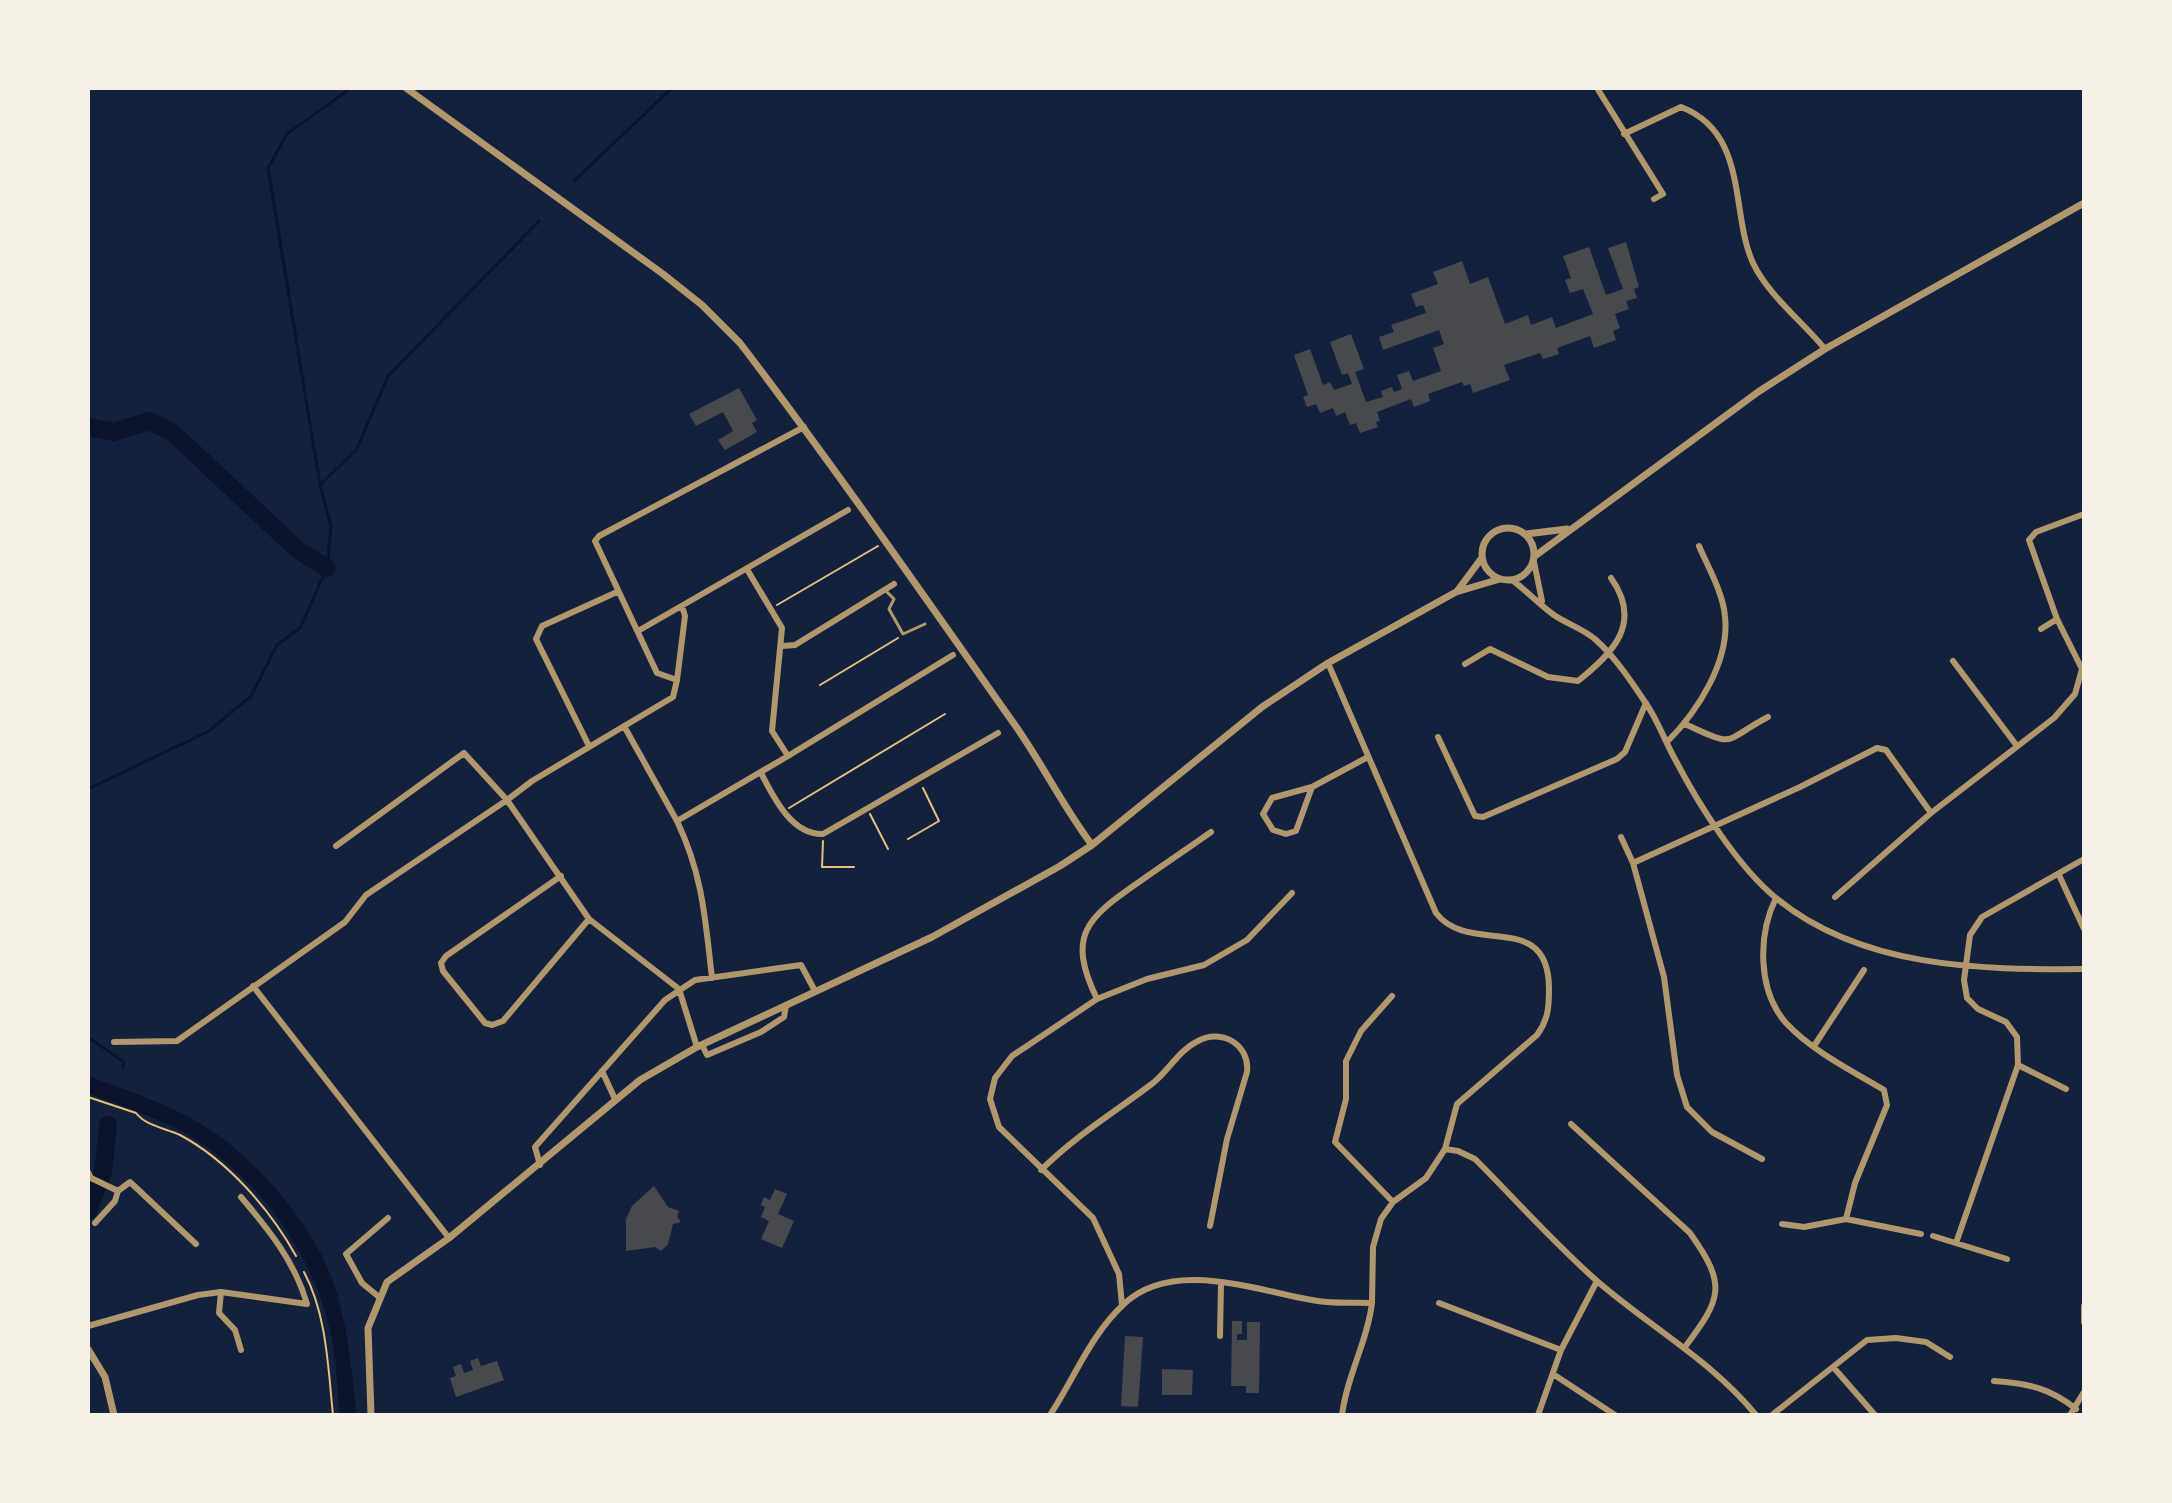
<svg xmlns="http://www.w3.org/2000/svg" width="2172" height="1503" viewBox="0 0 2172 1503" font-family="'Archivo Narrow',sans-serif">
	<rect width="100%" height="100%" fill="#14213d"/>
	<!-- water -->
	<path fill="#0b132b" d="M88,1076C126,1090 166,1103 201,1124C254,1156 308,1218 331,1276C348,1320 351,1369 357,1415H340C337,1387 336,1357 330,1330C312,1253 261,1182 195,1139C164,1119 122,1107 88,1093Z"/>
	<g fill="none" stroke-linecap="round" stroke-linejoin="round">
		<!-- stream -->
		<path stroke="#0b132b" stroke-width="3" d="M574,181L672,88
			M320,485L357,449L388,376L539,221
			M88,789L209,731L251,696L277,645L300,628L327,568L331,526L320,485L268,168L287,134L351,88
			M88,1037L124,1062L123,1067"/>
		<!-- river -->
		<path stroke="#0b132b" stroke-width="18" d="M88,427L113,432L150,421L173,433L298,550L327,568
			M88,1211L103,1172L108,1125"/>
	</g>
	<!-- building -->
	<path fill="#48494c" d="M1626,242L1639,287L1634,289L1637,298L1626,301L1629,309L1615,314L1620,328L1613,331L1616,340L1594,348L1590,336L1557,348L1559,354L1543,359L1540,353L1504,365L1510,380L1473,393L1470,384L1464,386L1462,382L1428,394L1430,401L1414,407L1411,399L1377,412L1380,421L1376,422L1378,427L1360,433L1356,423L1350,425L1345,412L1336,416L1333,408L1320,413L1316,404L1307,407L1303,397L1308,395L1294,355L1310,349L1323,385L1330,382L1334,390L1352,384L1348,373L1342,375L1330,342L1351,334L1364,369L1355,372L1366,402L1383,397L1381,391L1392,387L1394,392L1402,389L1397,375L1409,371L1413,381L1441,371L1433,348L1444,344L1439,330L1383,350L1379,337L1394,332L1391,325L1426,313L1423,305L1416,307L1411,294L1438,284L1433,272L1462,261L1470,284L1488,277L1505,324L1528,315L1531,325L1552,317L1556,328L1593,314L1583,289L1570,293L1565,280L1571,278L1563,256L1589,247L1606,295L1623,289L1608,248Z
		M739,388L757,420L752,423L757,432L725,450L718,440L733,431L723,412L696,426L689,414Z
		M654,1186L668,1207L679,1211L677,1217L681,1222L673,1224L668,1244L661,1251L655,1247L626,1251V1219L632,1206Z
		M775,1189L787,1194L778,1214L794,1221L782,1248L761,1239L769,1221L761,1217L765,1207L761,1205L764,1197L770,1200Z
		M1232,1321H1242V1334H1237V1340H1247V1322H1260L1259,1393H1246V1386H1231Z
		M1125,1336L1143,1337L1138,1407L1121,1406Z
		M478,1358L481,1366L497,1361L504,1380L456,1397L450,1378L456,1376L453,1367L461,1364L464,1373L473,1370L470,1361Z
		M1162,1369L1193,1370L1192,1395H1162Z"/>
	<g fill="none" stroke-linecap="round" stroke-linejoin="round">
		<!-- path -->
		<path stroke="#e5c07b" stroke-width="2" d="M777,605L878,546
			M820,685L898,638
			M789,808L945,714
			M870,814L888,849
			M908,839L939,821L923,788
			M823,841L822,867H854
			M88,1097L136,1113C146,1126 165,1128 180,1135C227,1160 270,1209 296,1256
			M304,1272C327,1315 328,1368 333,1415"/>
		<!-- service -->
		<path stroke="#b1986c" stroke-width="3" d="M885,590L894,599L889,609L903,634L925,624"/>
		<!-- minor -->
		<path stroke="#b1986c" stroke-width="6" d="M1597,88L1663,194L1654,199
			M1624,134L1681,107C1749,133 1730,213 1753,263C1768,295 1803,322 1825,349
			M1534,562L1542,601
			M1512,580C1527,591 1540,605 1554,615C1567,624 1584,629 1596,640C1615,657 1631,681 1645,702C1658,720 1665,742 1676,761C1699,805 1738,867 1776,898C1861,968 1980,970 2084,969
			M2057,619L2029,540L2036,532L2084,514
			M638,631L848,510
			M782,646L795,645L894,584
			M1953,661L2017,746
			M1465,664L1490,649L1548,677L1578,681C1613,653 1643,623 1611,578
			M677,680L685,616L682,606
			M1685,724C1738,749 1722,741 1768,717
			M624,726L677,821L788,756L772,731L782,628L748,571
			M1438,737L1475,816L1483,817L1617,759L1625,752L1646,703
			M1667,742C1698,711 1730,661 1725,616C1723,593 1708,567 1699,546
			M589,746L536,639L542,626L617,592
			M788,756L953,655
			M761,773C773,796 791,835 823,834L998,733
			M1312,787L1296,831L1286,834L1273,830L1263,814L1272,798L1312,787L1368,757
			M677,821C703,876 705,918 712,978
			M1621,837L1633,863
			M336,846L464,753L507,800L532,781L673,697L677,680L657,673L595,541L599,536L804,427
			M2059,875L2084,929
			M561,876L446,956L441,963L443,971L485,1023L492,1025L503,1021L589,919
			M1835,897L1931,813
			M1776,898C1758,934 1757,990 1786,1023C1812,1051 1852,1071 1884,1090L1887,1105L1855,1183L1846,1219L1804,1227L1782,1224
			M253,986L449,1238
			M1392,996L1361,1031L1346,1061V1099L1335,1142L1393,1202
			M1097,999C1066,935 1087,918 1139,882C1163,865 1187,849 1211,832
			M114,1042L177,1041L345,922L366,895L507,800L589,919L679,989L697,1047
			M702,1045L707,1055L761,1032L784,1017L786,1005
			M1814,1046L1864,970
			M2018,1065L2066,1089
			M602,1071L615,1099
			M1571,1124L1690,1233C1727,1285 1722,1298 1685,1347
			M1445,1149L1458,1151L1475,1159C1515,1199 1554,1243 1597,1281C1650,1327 1711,1360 1756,1415
			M1762,1159L1712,1132L1687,1107L1677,1075L1664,977L1633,863L1800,787L1877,748L1886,750L1931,813L2054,718L2075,694L2082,669L2057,619L2041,629
			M540,1165L535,1147L665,1000L695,980L801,965L815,991
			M1041,1170C1075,1136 1115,1112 1153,1083C1169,1070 1179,1050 1198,1041C1222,1028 1250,1045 1247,1072L1227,1139L1210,1226
			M88,1172L91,1178L118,1191L130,1182L196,1244
			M1846,1219L1921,1234
			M95,1223L115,1201L118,1191
			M1933,1236L2007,1259
			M1956,1243L2018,1065L2017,1037L2006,1022L1978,1009L1967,998L1964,980L1970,935L1982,917L2084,859
			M221,1292L219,1313L235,1330L241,1350
			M379,1297L362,1283L346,1254L388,1218
			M1439,1303L1561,1350
			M1122,1305L1119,1274L1093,1218L999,1127L990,1099L995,1078L1012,1056L1097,999L1147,979L1204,965L1247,940L1292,893
			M2084,1306V1322
			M88,1326L198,1295L221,1292L307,1304C295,1262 269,1230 241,1197
			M1220,1336L1221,1284
			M1834,1368L1875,1415
			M1553,1374L1615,1415
			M1994,1381C2027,1383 2050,1388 2076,1409
			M1050,1415C1074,1379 1091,1334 1124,1304C1174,1257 1259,1292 1318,1301C1335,1304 1354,1302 1372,1303L1373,1247L1381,1219L1393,1202L1426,1178L1445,1149L1457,1104L1537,1035C1548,1020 1549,1008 1549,989C1549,908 1470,957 1436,913L1328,663
			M1342,1415C1347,1375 1367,1343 1372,1303
			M1538,1415L1561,1350L1597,1281
			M1772,1415L1867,1340L1896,1338L1926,1342L1950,1357
			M2070,1415L2084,1392"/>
		<!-- tertiary -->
		<path stroke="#b1986c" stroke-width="7" d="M406,88L663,274L702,305L740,343C836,469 926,599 1017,728C1044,767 1064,808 1092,845
			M1482 554a26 26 0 1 1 52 0a26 26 0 1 1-52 0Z
			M1526,534L1567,529
			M1535,556L1758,392L1825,349L2084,203
			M1458,590L1481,559
			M88,1349L105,1377L114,1415
			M371,1415L368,1328L387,1282L449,1238L640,1080L697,1047L932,937L1060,866L1092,845L1262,707L1328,663L1456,592L1500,579"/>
	</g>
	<!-- border -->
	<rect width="2172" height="1503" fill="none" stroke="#f6f1e7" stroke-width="180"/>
</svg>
